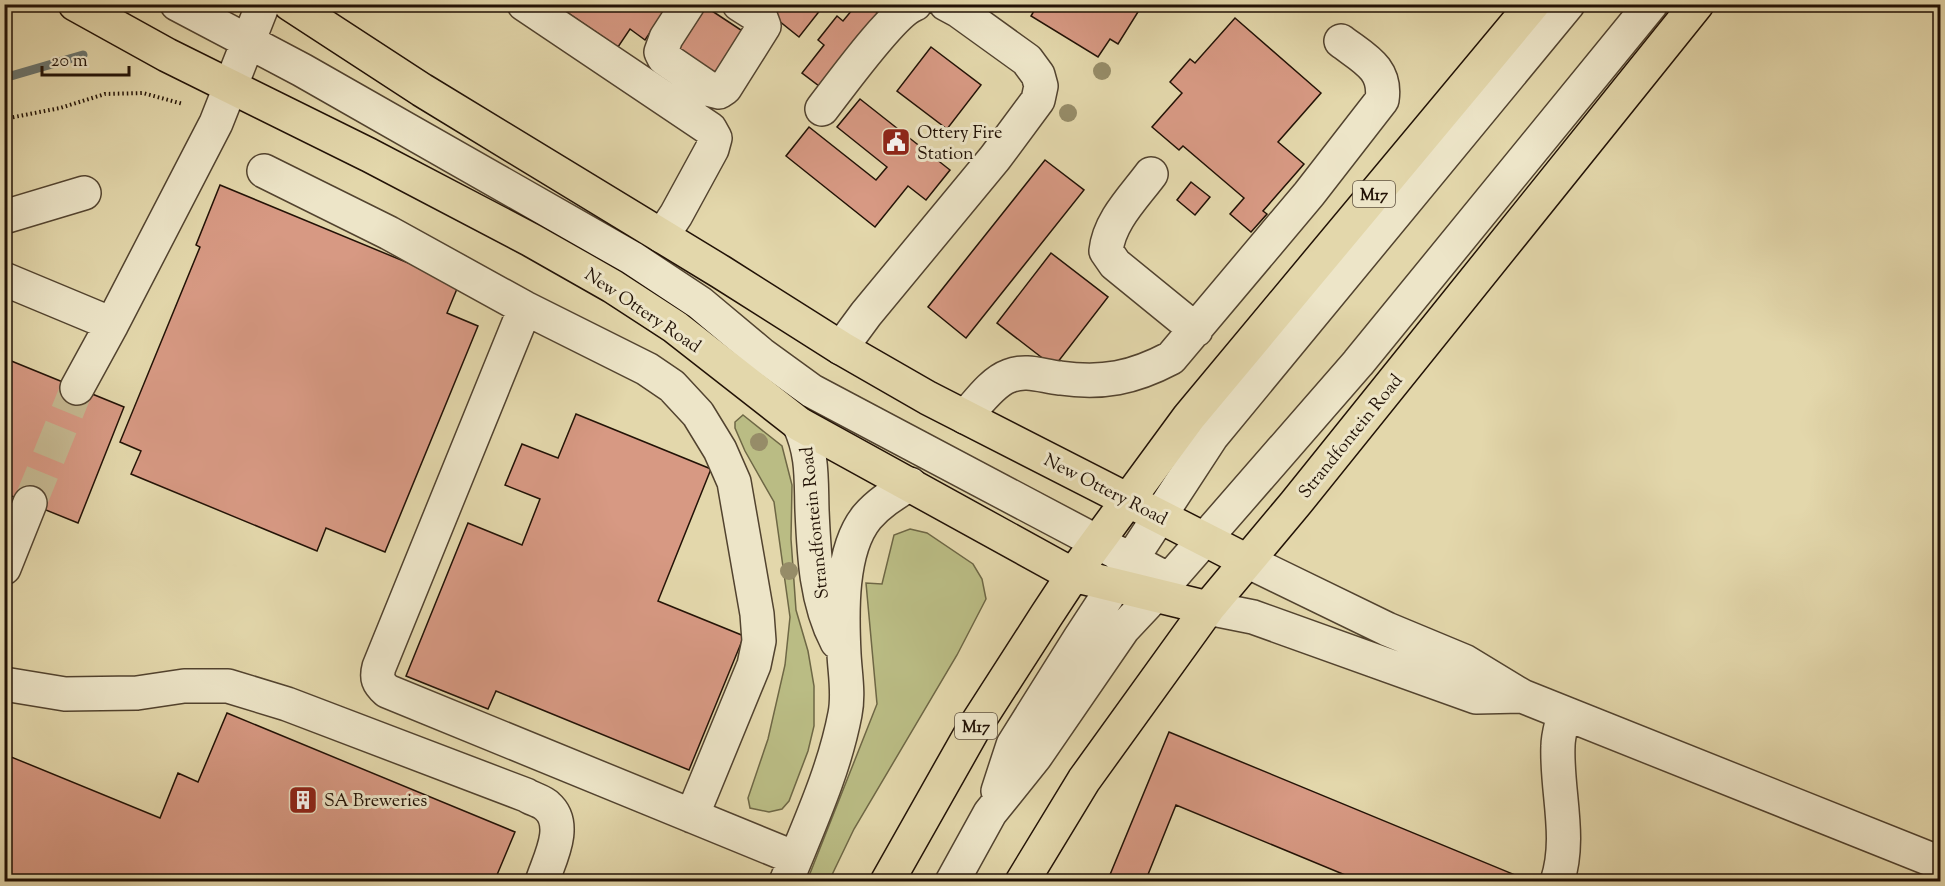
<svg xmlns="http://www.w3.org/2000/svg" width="1945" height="886" viewBox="0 0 1945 886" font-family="'Sorts Mill Goudy',serif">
	<rect width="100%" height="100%" fill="#e3d7ab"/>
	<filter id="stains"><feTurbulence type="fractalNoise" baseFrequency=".00333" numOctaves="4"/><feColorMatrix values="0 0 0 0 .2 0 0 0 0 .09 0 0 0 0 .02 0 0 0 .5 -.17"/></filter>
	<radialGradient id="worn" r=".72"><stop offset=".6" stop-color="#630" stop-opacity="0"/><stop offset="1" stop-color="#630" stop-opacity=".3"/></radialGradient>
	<!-- green -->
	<path fill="#babc84" stroke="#6e6745" stroke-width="1.5" d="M743,415L782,446L792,485L791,539L796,610L808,651L814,686V726L808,751L789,801L782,809L769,812L750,808L748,798L768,739L785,665L790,617L774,502L745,451L735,428V422Z
		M910,529L927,533L973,564L982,579L986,599L957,655L854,829L829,881H807L877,704L866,583L882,584L894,535Z"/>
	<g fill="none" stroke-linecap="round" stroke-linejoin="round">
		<!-- stream -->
		<path stroke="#6a756f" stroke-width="9" d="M4,78L83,55"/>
	</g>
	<!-- building -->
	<path fill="#d79983" stroke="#221206" stroke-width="1.5" d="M555,4H669L645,40L630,29L618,47Z
		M766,4H825L799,37L763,8Z
		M857,4H867L885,19L823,89L802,73L824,45L818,40L837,16L843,21Z
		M1038,4H1126L1138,12L1118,44L1110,39L1098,57L1031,16Z
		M706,7L744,32L713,79L675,54Z
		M1235,18L1321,93L1278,142L1304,164L1263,211L1267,214L1251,232L1230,214L1244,198L1183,146L1179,150L1152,127L1182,93L1170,82L1190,59L1195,63Z
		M931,47L981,85L947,129L897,91Z
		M860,99L950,170L926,200L908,186L875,227L786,156L809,127L876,180L887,167L837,127Z
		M1045,160L1084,190L966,338L928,307Z
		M1191,182L1210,197L1195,215L1177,200Z
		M220,185L459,284L447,313L478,326L385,552L326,528L317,551L131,474L141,451L120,442L200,247L196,245Z
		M1051,253L1108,297L1054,367L997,323Z
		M4,358L124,407L78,523L4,493Z
		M576,414L711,469L658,601L744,636L689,770L496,691L488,709L406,676L468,523L522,545L540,499L505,485L522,444L558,458Z
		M227,713L515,832L494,882H4V754L160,818L178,773L198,782Z
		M1169,732L1532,882H1362L1176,805L1145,882H1107Z"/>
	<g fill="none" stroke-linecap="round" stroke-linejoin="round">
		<!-- minor-tunnel -->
		<path stroke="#c6b992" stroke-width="33" stroke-dasharray="33 16" stroke-linecap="butt" d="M30,503L77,388"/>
		<!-- minor casing -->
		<g stroke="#52432f" stroke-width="36">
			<path id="minor" d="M177,4L302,70L632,258L700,303L761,354L812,391L1169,580
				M524,4L710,129L715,138L712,149L676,215L662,236
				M661,52L664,58L711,90L719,92L725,88L764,26L761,18L739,4
				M661,52L666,38L688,4
				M822,109C839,87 893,12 915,4
				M264,171L389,233L525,308L647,369L672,386L698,414L720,450L734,482L757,614L759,641L754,665L692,816
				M1151,174C1134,197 1109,221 1106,251L1115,264L1196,330
				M4,217L84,193
				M4,279L112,324
				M525,308L379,667C376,678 378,683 387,691L795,858
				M841,348L866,314L995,158L1038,100L1041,86L1038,75L1027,60L959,11L946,4
				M77,388L112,324L216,123L263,4
				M965,417C977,404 992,382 1009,376C1026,369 1042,376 1060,378C1103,384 1133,378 1171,358L1309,194L1382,100C1387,68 1363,58 1341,41
				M799,424C813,454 811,478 812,510C814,556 816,602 837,642
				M1247,561L1387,629L1464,661L1522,696L1940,863
				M4,568L30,503
				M1208,608L1253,617L1476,697L1522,696
				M4,684L65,694L137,693L184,686H228L287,704L526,795C532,799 542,801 547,806C569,825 549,860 542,882
				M998,791L1013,745L1080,638L1212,436L1568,4
				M786,882C808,827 834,772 845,714C849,694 845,674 844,654C842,614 840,550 867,517C879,503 894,494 910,484
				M952,882L990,813L1035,757L1123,629L1169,580L1358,363L1651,4
				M1557,882C1572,838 1556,790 1558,746C1558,735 1562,724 1564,713"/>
		</g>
		<!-- major casing -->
		<g stroke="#221206" stroke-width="36">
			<path id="major" d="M75,4L167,55L369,155L531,240L612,286L675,327L799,424L1073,575L1208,608
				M290,4L422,90L721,272L841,348L928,398L1247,561
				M887,882L974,728L1046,616L1073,575L1189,417L1533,4
				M1022,882L1084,780L1208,608L1295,504L1697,4"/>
		</g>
		<!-- path -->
		<path stroke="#221206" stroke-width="4" stroke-dasharray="1.5 3" stroke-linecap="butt" d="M4,119L60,108L105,94L143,93L183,104"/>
		<!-- minor -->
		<use href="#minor" stroke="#ede5c8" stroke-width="33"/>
		<!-- major -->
		<use href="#major" stroke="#e3d7ab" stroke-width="33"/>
	</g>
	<!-- trees -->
	<g fill="#968c68">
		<circle cx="1102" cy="71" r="9"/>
		<circle cx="1068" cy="113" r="9"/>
		<circle cx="759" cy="442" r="9"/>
		<circle cx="789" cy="571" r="9"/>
	</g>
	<!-- icons -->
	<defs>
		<g id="civic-square" transform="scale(1.5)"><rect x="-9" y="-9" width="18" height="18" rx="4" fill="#8f2418" stroke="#ede5c8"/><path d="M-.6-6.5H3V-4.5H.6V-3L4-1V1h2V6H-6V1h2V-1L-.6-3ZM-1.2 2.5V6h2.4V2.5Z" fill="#fff"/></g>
		<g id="building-square" transform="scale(1.5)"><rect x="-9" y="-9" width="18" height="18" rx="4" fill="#8f2418" stroke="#ede5c8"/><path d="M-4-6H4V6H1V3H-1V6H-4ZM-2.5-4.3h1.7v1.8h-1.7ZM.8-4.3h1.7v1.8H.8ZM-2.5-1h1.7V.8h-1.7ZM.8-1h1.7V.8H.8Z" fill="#fff"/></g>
	</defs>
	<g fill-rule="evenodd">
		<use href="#civic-square" x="896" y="142"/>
		<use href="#building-square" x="303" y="800"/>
	</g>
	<g text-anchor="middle" stroke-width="6" stroke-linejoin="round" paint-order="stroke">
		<!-- shield labels -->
		<g fill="#ede5c8" stroke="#5f5140" stroke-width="1.5">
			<rect x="1353" y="181" width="42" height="26" rx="4.5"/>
			<rect x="955" y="713" width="42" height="26" rx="4.5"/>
		</g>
		<g font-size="16" font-weight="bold" fill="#221206">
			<text x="1374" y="200">M17</text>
			<text x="976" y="732">M17</text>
		</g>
		<!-- poi labels -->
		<g font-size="18" fill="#221206" stroke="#ede5c8" text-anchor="start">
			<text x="917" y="138">Ottery Fire<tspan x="917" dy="21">Station</tspan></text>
			<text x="324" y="806">SA Breweries</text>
		</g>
		<!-- street labels -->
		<g font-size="18" fill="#221206" stroke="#ede5c8">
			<text transform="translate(643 310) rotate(34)" y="6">New Ottery Road</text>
			<text transform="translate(1350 436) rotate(-51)" y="6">Strandfontein Road</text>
			<text transform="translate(1106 489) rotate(27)" y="6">New Ottery Road</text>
			<text transform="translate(814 523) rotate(-96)" y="6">Strandfontein Road</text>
		</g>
	</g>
	<!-- margin -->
	<rect width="1945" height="886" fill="none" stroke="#e3d7ab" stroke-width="24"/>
	<rect x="6" y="6" width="1933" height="874" fill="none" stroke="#221206" stroke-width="3"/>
	<rect x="12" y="12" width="1921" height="862" fill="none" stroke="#221206" stroke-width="1.5"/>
	<!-- scale -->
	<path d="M42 66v9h87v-9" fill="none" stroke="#221206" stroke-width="3"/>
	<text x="51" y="66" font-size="18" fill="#221206" stroke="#ede5c8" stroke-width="4.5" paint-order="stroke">20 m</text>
	<rect width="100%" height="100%" filter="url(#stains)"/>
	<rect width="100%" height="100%" fill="url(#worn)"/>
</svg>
